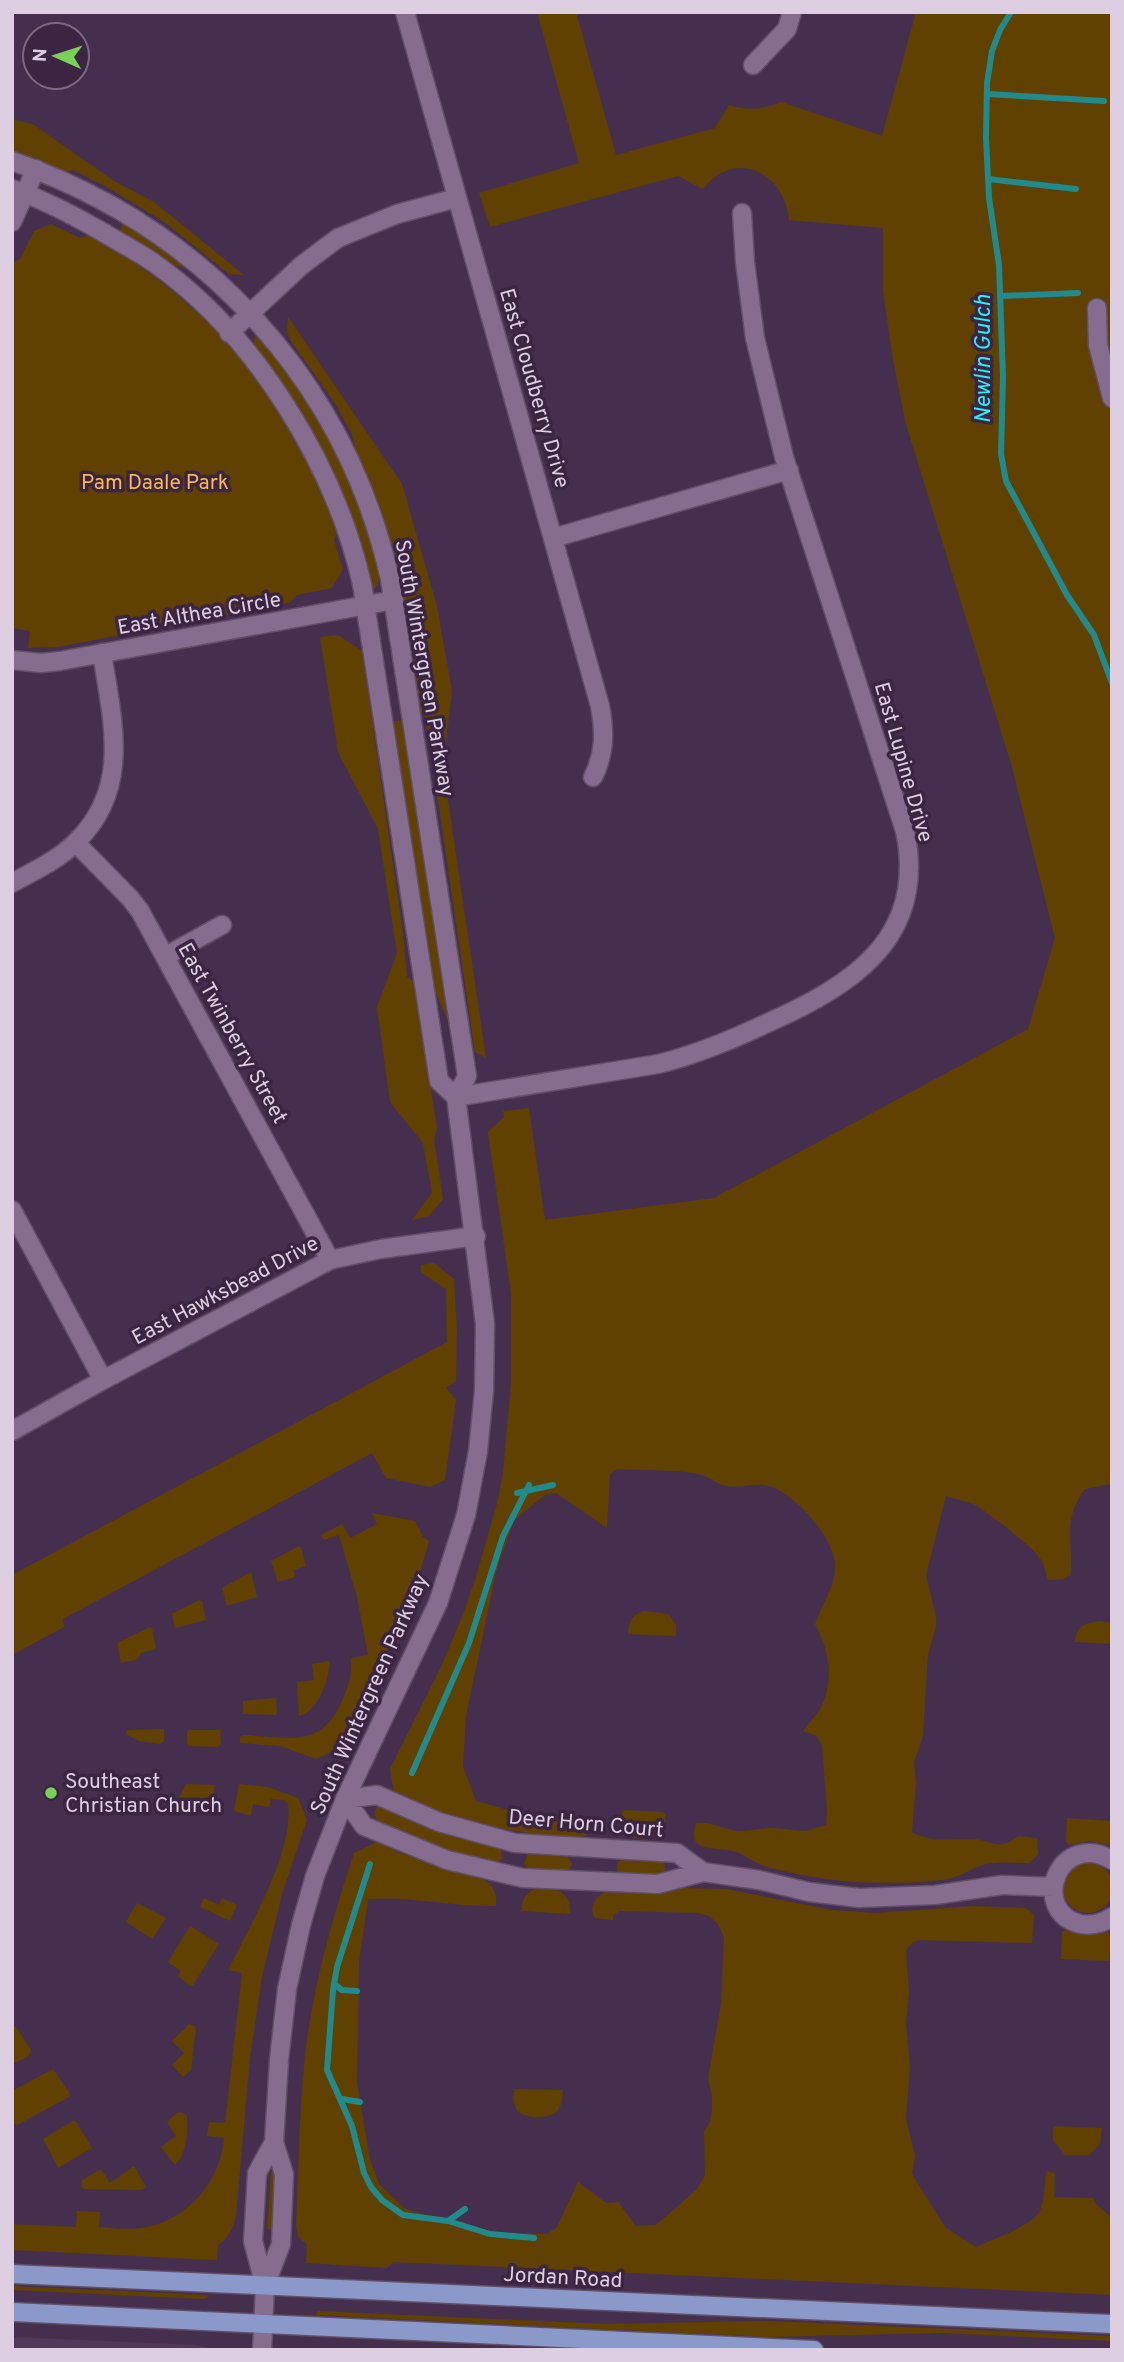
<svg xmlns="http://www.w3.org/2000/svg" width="1124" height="2362" viewBox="0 0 1124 2362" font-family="Overpass,sans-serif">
	<rect width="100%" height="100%" fill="#462f4e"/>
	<!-- built -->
	<path fill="#53375b" d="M12,2337L196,2345L218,2350H12Z"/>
	<!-- green -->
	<path fill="#614100" d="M537,12H576L616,155L715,128L729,105C750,111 761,110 781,102L882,136L916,12H1112V1484L1085,1489C1062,1520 1073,1540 1071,1575L1064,1579L1048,1580L1042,1561L1033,1550L1006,1527L976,1505L946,1496L926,1575L936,1617V1627L928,1654L923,1736L914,1762L916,1783L912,1832C933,1843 949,1839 971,1839C992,1839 998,1853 1018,1836L1037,1838L1038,1854L1030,1863C1015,1863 996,1861 982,1865C968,1870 958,1878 942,1880C883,1886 824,1883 767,1867C755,1864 745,1854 733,1851C714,1846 686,1854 696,1823C712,1821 724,1830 739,1831C750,1831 761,1828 772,1828C783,1828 795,1831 806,1831C813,1830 819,1825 826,1826L827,1809L822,1746L817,1736L803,1731C809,1723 815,1717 820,1709C834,1684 830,1649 815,1625C821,1605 836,1587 835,1565C835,1538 791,1488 764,1485C752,1484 739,1488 726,1486C718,1485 711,1478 702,1475C680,1469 642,1471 617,1469L610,1474L607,1528L556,1493L545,1495L514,1520L496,1572L466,1716L463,1767L476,1801L519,1813L554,1816L570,1810L576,1816L590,1817L587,1835L580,1838C531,1834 481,1828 434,1811C421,1806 407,1799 394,1793L390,1769L441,1667L462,1617L476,1577L498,1500L503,1472L511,1384V1293L488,1132L504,1117L503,1111L529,1108L545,1220L714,1198L1028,1029L1055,938L1012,767L905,421L893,360L883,291V228L789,220C785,172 734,148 703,189L678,176L490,227L479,193L579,163Z
		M12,119L34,125L114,181L154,202L244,275L229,274L164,222L107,187L73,170L66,172L12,152Z
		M123,222L185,261L223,300L191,270L164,262L119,233Z
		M51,224L80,238L90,235C189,290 260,367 312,466C322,486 329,509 338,530L334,540L343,569L332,588L297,595L289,603L57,647L28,648L30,631L12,628V263L20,259L34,231Z
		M288,317L402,484L437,606L452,691L443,766L486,1058L475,1052L426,718L420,711L399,579L375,498L358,458L351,432L336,405L291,341L287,332Z
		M258,334H261L323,420L361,503L382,573L375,589L372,590L370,587L335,482L310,430L253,347L255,336Z
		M338,635L362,651L403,934L407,977L415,982L437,1129L434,1139L443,1199L429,1216L412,1220L432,1193L423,1143L390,1102L377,1007L397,953L378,829L338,752L320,637Z
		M403,720L458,1074L450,1026L431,982L392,726L395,721Z
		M434,1263L454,1279L457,1330L456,1381L446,1388L456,1400L445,1480L430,1487L386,1478L372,1453L63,1619L64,1627L12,1655V1575L447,1342L446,1289L421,1272V1265Z
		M372,1513L415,1521L423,1537L429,1541L420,1572L398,1629L340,1748L316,1759L280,1746L240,1743V1737L243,1735C288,1737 321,1750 342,1701C349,1686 352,1675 351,1658L368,1655L357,1597L339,1535L324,1540L321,1535L342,1524L350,1538L377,1524Z
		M299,1546L301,1548L306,1566L293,1570L295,1577L278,1582L271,1561Z
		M251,1572L257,1597L227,1606L222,1588Z
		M199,1600L202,1601L206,1620L175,1628L172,1614Z
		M644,1611L668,1614L676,1625V1636L628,1634C628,1622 632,1615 644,1611Z
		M1100,1621L1112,1623V1644L1075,1642C1076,1626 1085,1623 1100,1621Z
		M150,1627L152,1628L156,1649L141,1653L138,1659L121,1663L117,1643Z
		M330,1661C329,1679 319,1711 299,1716L297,1682L314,1680L312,1664Z
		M276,1698L277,1712L276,1715L243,1714V1701Z
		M164,1729V1741L160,1744L139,1741L126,1734L127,1730Z
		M189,1730H220L221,1744L218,1747L189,1746L187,1743V1731Z
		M186,1784L215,1785L211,1805L179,1798Z
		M239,1784L267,1787L298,1798L307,1820L282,1894L262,1977L250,2058L236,2216C233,2228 229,2238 218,2245L217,2260L12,2250V2224L76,2227L77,2211L100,2212L99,2227C113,2228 129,2230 142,2228C187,2221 220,2183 224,2138L207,2136L209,2122L225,2123L242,1973L228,1970C249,1927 294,1853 288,1804L284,1800L271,1799L269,1807L253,1804L251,1816L234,1811Z
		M382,1806L441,1832L497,1847L501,1850L502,1859L497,1863L452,1851L378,1823L374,1813L377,1808Z
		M624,1810L663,1812L665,1814C665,1820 665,1827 661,1831C654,1842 631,1842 625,1831C622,1826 622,1819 622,1813Z
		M1111,1817L1112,1846L1089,1841L1069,1845L1066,1842L1067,1818L1110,1821Z
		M377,1842L400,1853L482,1878C494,1887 497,1892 496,1906C453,1907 412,1896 368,1899L359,1962L357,2083L370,2160L379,2184L404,2208L425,2215L501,2233L547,2234L557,2227L578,2182L606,2203L618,2202L636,2226L656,2225L696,2190L705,2176L704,2131L710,2122L712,2109V2096L708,2078L721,2004L724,1937L718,1924L709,1916L698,1913L620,1911L613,1915V1920L595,1918C588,1908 595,1897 605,1892L661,1894L682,1888L726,1889L832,1910L875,1913L974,1906L1026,1908L1034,1915L1032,1943L920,1940L913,1942L906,1950L909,1991L906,2024L910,2066L906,2118L915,2156L912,2174L945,2227L976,2247C991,2240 1032,2226 1040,2211C1045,2199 1045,2183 1046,2171L1055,2173L1054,2197L1093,2198L1096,2204L1112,2218V2295L393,2262L387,2268L306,2263L307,2245L298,2236L296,2226C299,2164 299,2101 307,2039C316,1975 334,1914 354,1853Z
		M528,1853L568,1857L572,1864L569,1871L528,1868L524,1864Z
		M621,1860L662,1862L665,1865L664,1874H620L617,1870V1863Z
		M1063 1888a25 25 0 1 1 50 0a25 25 0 1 1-50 0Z
		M542,1887C559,1889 572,1894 570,1914L522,1911C521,1897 528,1890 542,1887Z
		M204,1898L219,1905L222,1898L237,1905L230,1921L200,1907Z
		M137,1903L166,1918L152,1939L126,1922Z
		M190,1926L219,1944L193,1985L190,1986L178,1976L181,1971L168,1962Z
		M1065,1930L1086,1935L1108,1931L1111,1940L1109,1961L1061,1959L1062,1932Z
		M189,2024L196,2027L191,2070L183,2077L172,2065L184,2053L172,2041Z
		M12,2027H16L31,2050L28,2057L12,2064Z
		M53,2069L70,2094L69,2097L17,2125L14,2124L12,2091Z
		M514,2089L563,2090C562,2098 562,2107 556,2112C548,2119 525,2119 518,2111C513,2105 513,2096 514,2089Z
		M178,2112L183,2113L187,2116C188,2132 187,2153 175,2165L161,2147L176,2136L167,2122Z
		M75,2120L92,2148L58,2168L43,2139Z
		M1053,2126L1102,2128L1100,2144L1089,2155H1065L1053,2140Z
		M134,2166L146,2187L142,2190L85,2189L82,2187V2180L101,2169L110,2183Z
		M271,2172L277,2174L275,2230L267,2229Z
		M12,2286L207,2295L209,2297L204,2299L12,2290Z
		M318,2311L606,2324L770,2321L1112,2336V2341L943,2333L767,2337L315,2315Z"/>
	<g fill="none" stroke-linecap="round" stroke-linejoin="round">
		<!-- stream -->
		<path stroke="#218a8d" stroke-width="6" d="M1011,12L1000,30L992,51L987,83L986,138L989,198L999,265L1003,377L1001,454L1006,481L1067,595L1094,635L1112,683
			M987,94L1104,101
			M988,179L1076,189
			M1000,296L1078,293
			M517,1493L553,1485
			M412,1773L469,1643L503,1536L529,1485
			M370,1864L337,1967L333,1990L327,2070L352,2126L364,2173L371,2187L382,2200L403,2215L448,2221L465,2209
			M334,1984L342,1990L357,1991
			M342,2099L360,2102
			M448,2221L490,2234L534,2238"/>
		<!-- minor casing -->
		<g stroke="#614e67" stroke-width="21">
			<path id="minor" d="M405,12L600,706C605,733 605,753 593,777
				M753,65L787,29L792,12
				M12,222L36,169
				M1097,308L1098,345L1112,398
				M229,333L302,265L338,238L397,214L457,198
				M553,538L789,470
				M12,660L41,663L60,661L394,600
				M76,843L130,898L140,911L330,1260
				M12,883C34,871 58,860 76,842C132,788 112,720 102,653
				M166,956L222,925
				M456,1097L658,1064C695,1055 729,1041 763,1025C849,987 928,940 905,831L784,457L755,338L745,262L742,213
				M12,1210L103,1380
				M12,1431L103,1380L330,1260L381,1249L476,1236
				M1112,1860C1058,1829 1029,1911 1080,1924C1092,1926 1103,1923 1112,1917
				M703,1872L677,1853L515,1843L439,1822L377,1795L345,1799L364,1826L447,1860L523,1878L658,1884L703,1872L759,1880L809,1892L859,1898L935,1895L1002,1885L1053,1887"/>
		</g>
		<!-- tertiary casing -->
		<g stroke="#614e67" stroke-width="21">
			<path id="tertiary" d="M12,161C204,228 345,380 390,579L467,1076L456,1097L485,1324L484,1391L478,1451L466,1515L438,1603L345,1799L315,1876L301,1925L287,1989L279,2060L274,2142L284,2174L281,2244L265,2286L262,2350
				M12,189C43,199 71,214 99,230C117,241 137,251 154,263C255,334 335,465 362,584L439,1081L456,1097
				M265,2286L253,2241L257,2173L274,2142"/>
		</g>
		<!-- primary casing -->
		<g stroke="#614e67" stroke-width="21">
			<path id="primary" d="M12,2274L1112,2324
				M12,2312L814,2350"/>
		</g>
		<!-- minor -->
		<use href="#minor" stroke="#866c8f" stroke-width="18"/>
		<!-- tertiary -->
		<use href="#tertiary" stroke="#866c8f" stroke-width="18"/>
		<!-- primary -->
		<use href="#primary" stroke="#8b98ca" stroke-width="18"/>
	</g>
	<!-- markers -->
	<circle fill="#79d157" stroke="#3c2543" stroke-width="2.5" cx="51" cy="1793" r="7"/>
	<g text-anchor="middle" stroke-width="7" stroke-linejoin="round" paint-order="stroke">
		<!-- street labels -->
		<g font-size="21" fill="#ddcfe1" stroke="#3c2543">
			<text transform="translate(535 388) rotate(74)" y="7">East Cloudberry Drive</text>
			<text transform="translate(199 613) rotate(-10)" y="7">East Althea Circle</text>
			<text transform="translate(425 668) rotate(80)" y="7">South Wintergreen Parkway</text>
			<text transform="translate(904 762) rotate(74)" y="7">East Lupine Drive</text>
			<text transform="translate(233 1033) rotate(61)" y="7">East Twinberry Street</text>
			<text transform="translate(225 1290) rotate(-28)" y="7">East Hawksbead Drive</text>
			<text transform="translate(369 1694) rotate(-66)" y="7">South Wintergreen Parkway</text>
			<text transform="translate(586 1823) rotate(5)" y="7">Deer Horn Court</text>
			<text transform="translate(563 2277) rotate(3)" y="7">Jordan Road</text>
		</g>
		<!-- park labels -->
		<g font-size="21" fill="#faba4b" stroke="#3c2543">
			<text x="155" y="489">Pam Daale Park</text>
		</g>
		<!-- poi labels -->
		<g font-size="21" fill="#ddcfe1" stroke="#3c2543" text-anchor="start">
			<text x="65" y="1788">Southeast<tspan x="65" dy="24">Christian Church</tspan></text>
		</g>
		<!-- water labels -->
		<g font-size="23" font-style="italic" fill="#24f2f7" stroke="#3c2543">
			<text transform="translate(982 359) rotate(-90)" y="8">Newlin Gulch</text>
		</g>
	</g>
	<!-- border -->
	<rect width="1124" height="2362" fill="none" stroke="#ddcfe1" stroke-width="28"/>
	<!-- north arrow -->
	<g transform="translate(56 56) rotate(273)"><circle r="33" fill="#3c2543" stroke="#7c6982" stroke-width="2"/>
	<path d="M0-5L12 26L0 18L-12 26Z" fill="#79d157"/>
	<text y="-10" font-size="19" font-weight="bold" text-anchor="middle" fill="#ddcfe1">N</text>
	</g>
</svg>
